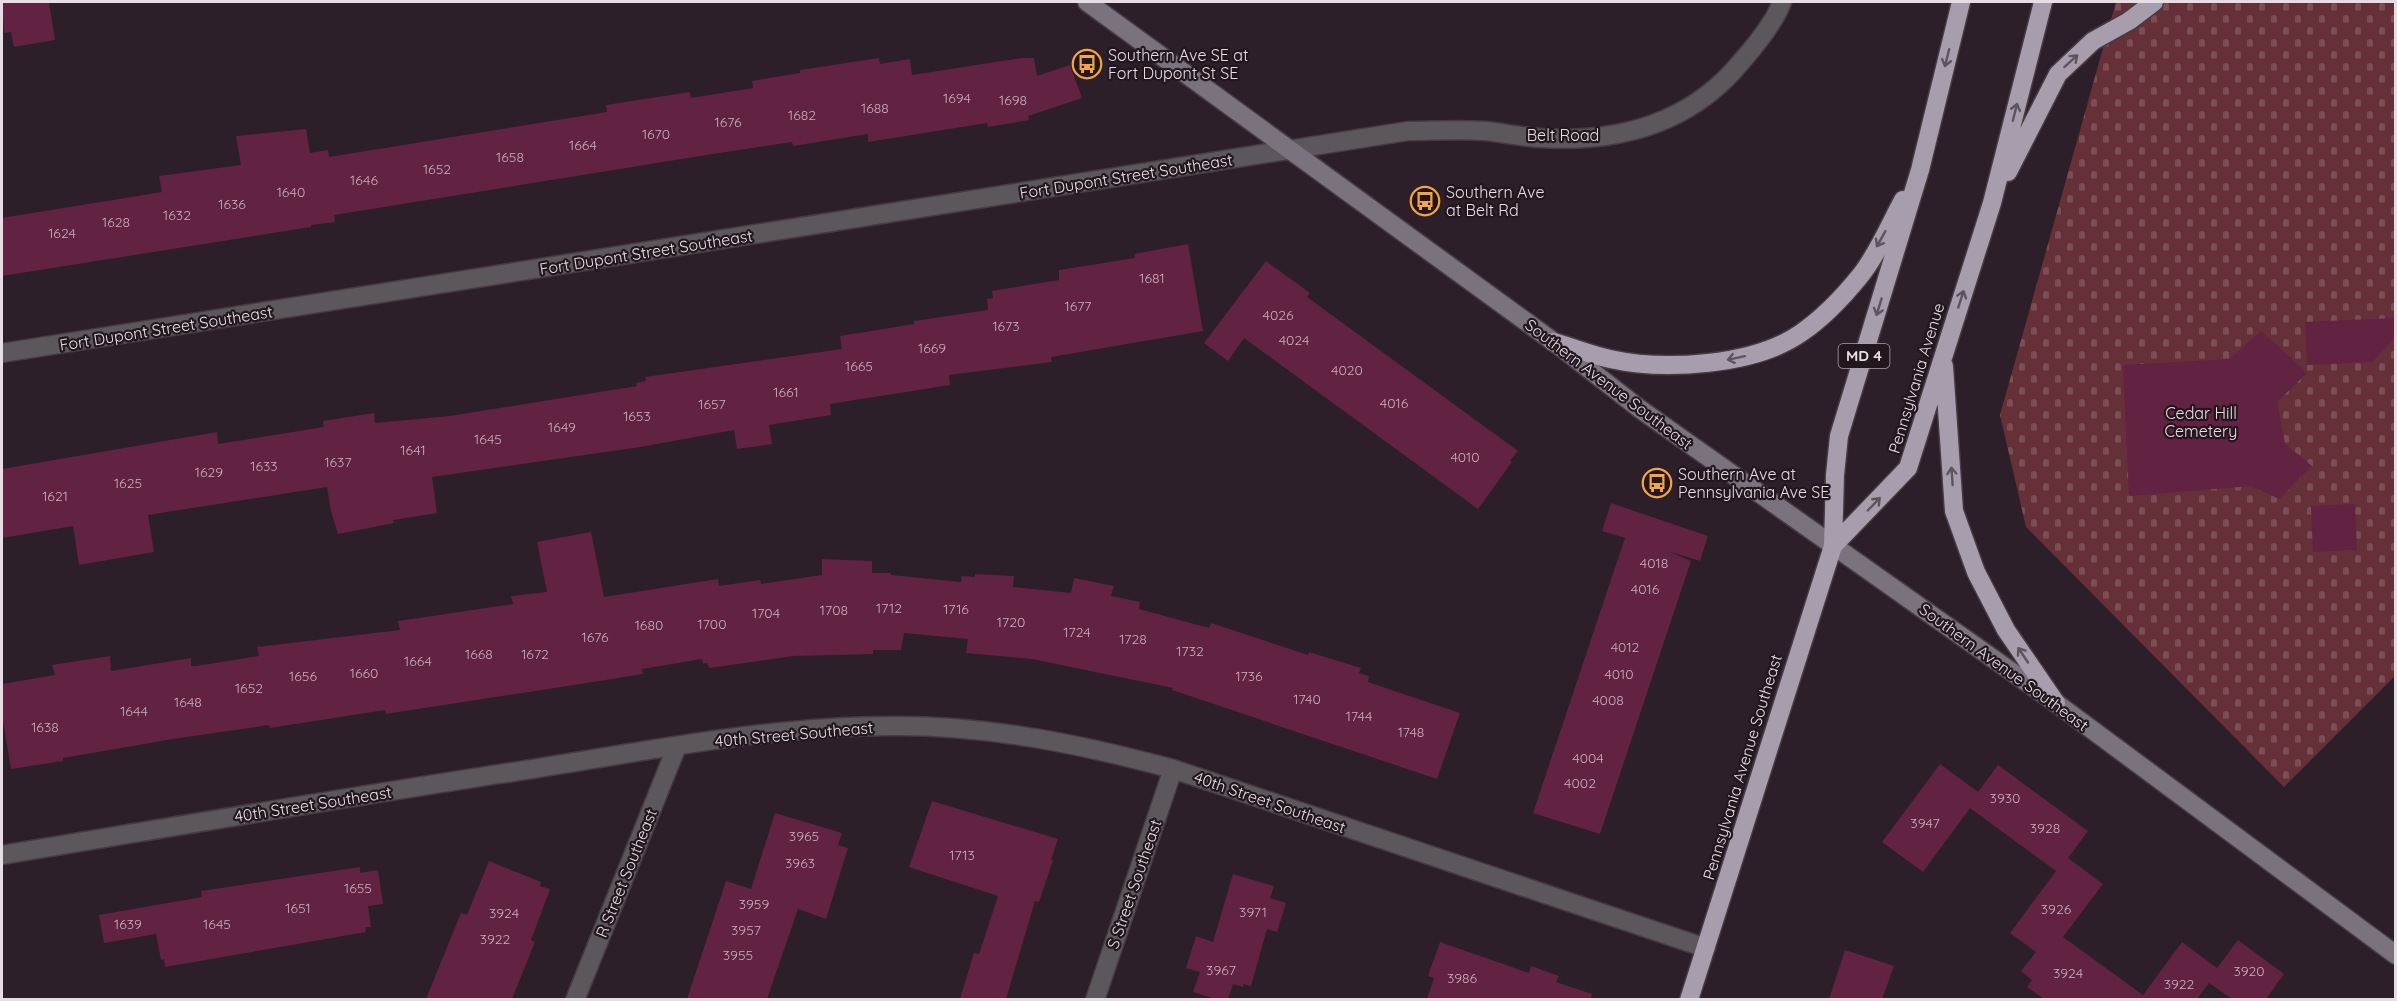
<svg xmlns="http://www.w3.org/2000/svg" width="2397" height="1001" viewBox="0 0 2397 1001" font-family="Quicksand,sans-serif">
	<defs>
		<pattern id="cemetery-stones" width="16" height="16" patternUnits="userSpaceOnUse" patternTransform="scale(1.5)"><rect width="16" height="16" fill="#653038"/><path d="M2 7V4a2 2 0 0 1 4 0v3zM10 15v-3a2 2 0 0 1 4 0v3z" fill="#7b4e55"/></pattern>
	</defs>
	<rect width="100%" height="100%" fill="#2c1f29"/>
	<!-- cemetery -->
	<path fill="url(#cemetery-stones)" d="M2116,2H2395V676L2284,787L2026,527L2000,415Z"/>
	<!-- building -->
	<path fill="#622241" d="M2,2H49L55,40L14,47L11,32L4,33Z
		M879,58L880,64L910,59L912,75L1021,58H1034L1037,76L1070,65L1082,98L1028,116L1029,120L988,127L987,123L868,142V134L793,146L792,142L719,153L334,215L335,222L311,225V227L2,276V218L162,192L159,176L241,165L236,136L306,129L310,153L328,150L329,157L607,112L606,105L690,92L691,98L753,88L752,81L800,73V70Z
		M1188,244L1203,331L1051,357L1052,362L949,375L950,385L830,404L831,415L769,425L772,444L737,449L734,430L640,447L432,477L437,513L393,520L394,523L338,534L331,511L327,487L148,515L154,552L79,565L73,526L2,538V469L217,432L218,444L324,427L323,421L374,413L375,423L450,416L637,386L636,383L646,381L645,377L842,349L840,336L914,324V321L988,310L987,299L993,298L992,291L1059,280V270L1135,258L1134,254Z
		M1266,261L1310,293L1307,297L1518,451L1510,461L1512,462L1478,509L1244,338L1228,361L1204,343Z
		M2396,318V337L2372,362L2307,365L2305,322Z
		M2261,331L2307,373L2277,402L2285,444L2312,466L2279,499L2251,486L2129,496L2123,365L2230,359Z
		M1611,503L1708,536L1700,561L1668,551L1691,561L1600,834L1533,813L1625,538L1602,531Z
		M2355,504L2357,550L2313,552L2311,506Z
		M591,532L604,597L718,579L719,586L760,580L761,584L822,575V559L872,561V573H891V575L961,582L962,576L975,577V574L1014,576L1013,587L1071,593L1074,578L1114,586L1111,596L1140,602L1139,609L1209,628L1211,623L1308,655L1309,652L1361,668L1359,673L1369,676L1368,682L1460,713L1437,779L1172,690L1173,688L1032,659L966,653L968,639L904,633L901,650H873V654L793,656L709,668L707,663L703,664L702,659L642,669L643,674L593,682L386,714L385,710L270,728L269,725L179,738L63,758V761L11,769L2,715V684L55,675L52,665L110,656L111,671L191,658V666H196L259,656L257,647L400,630L398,621L513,604L511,596L547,592L537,542Z
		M1940,764L1978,792L1998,765L2088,831L2068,858L2103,884L2063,937L2143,995L2182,942L2217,968L2238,940L2284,974L2266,999H2232L2209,983L2197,999H2044L2027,987L2032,980L2021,971L2036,952L2010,933L2056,871L1970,808L1923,872L1882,842Z
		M932,801L1058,839L1051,860H1053L1039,902L1035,901L1006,999H960L974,953L979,954L998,896L909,867Z
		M775,813L842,833L838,845L848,848L826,919L798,909L767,999H687L726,881L751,889Z
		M489,861L541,882L540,886L550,889L531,940L535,942L512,999H426L461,913L467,915Z
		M360,867V873L378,870L383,904L368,906L371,927H365L366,932L165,967L164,959L161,960L156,934L104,943L99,915L202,897L201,891Z
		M1233,874L1274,886L1270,898L1286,903L1277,932L1267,929L1251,986L1243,984V987L1233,984L1228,999H1215L1193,992L1200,972L1186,968L1196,936L1213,942Z
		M1440,942L1529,973L1531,966L1559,976L1556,982L1592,994L1591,999H1427L1434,978L1428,976Z
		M1845,950L1894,966L1882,999H1829Z"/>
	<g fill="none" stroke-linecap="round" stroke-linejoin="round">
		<!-- street casing -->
		<g stroke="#463a43" stroke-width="21">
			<path id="street" d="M2,353L1408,131C1434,131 1460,129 1486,131C1504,133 1522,137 1540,138C1619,143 1690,124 1741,62C1756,45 1774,23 1782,2
				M2,855C172,827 342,798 513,772C638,753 764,726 891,726C987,725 1080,744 1173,769L1706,948
				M575,1000L677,746
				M1095,1000L1173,769"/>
		</g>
		<!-- secondary casing -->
		<g stroke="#463a43" stroke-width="21">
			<path id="secondary" d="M1087,2L1558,345L1640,409L2056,703L2396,955"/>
		</g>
		<!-- highway casing -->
		<g stroke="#463a43" stroke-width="21">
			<path id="highway" d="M2008,172L2058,74L2093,41L2129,21L2154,2
				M1553,342C1572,347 1591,355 1610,359C1664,371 1754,366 1801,333C1823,318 1843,297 1860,276C1877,255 1890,224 1903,200
				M1944,366L1954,511L1976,572L2006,630L2056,703
				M1833,546L1908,468L1992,203L2043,2
				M1689,1000L1833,546L1835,475L1839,436L1920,170L1961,2"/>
		</g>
		<!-- street -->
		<use href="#street" stroke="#5b575d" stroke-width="18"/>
		<!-- secondary -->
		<use href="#secondary" stroke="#7a737d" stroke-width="18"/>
		<!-- highway -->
		<use href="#highway" stroke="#a79dac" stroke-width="18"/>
	</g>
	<!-- one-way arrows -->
	<defs><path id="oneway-shaft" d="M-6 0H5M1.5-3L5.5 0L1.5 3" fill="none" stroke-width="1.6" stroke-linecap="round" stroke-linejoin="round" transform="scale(1.5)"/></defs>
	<g stroke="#5e535e">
		<use href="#oneway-shaft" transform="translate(1947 58) rotate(104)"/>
		<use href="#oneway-shaft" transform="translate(2071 61) rotate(-42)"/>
		<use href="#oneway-shaft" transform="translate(2015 112) rotate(-76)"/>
		<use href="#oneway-shaft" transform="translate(1881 239) rotate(119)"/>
		<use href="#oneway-shaft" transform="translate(1961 299) rotate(-72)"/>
		<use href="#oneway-shaft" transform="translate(1879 307) rotate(107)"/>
		<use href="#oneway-shaft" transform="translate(1736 358) rotate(168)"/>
		<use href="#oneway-shaft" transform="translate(1952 476) rotate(-94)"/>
		<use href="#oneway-shaft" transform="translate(1874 504) rotate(-46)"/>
		<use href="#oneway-shaft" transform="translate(2023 655) rotate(-124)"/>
	</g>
	<!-- icons -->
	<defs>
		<g id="bus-ring" transform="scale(1.5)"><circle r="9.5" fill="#22161f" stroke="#f3a443" stroke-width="1.5"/><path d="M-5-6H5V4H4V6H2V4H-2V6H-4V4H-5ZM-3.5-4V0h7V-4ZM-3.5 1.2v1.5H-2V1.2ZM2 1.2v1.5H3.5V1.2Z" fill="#f3a443"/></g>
	</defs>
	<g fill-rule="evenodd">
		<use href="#bus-ring" x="1087" y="64"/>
		<use href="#bus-ring" x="1425" y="201"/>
		<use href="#bus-ring" x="1657" y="483"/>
	</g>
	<g text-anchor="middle" stroke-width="4.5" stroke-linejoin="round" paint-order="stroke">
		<!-- number labels -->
		<g font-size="14" fill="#c6afbc">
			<text x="957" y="103">1694</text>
			<text x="1013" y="105">1698</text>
			<text x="875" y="113">1688</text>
			<text x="802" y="120">1682</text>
			<text x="728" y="127">1676</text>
			<text x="656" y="139">1670</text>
			<text x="583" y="150">1664</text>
			<text x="510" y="162">1658</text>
			<text x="437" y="174">1652</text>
			<text x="364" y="185">1646</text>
			<text x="291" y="197">1640</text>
			<text x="232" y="209">1636</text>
			<text x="177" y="220">1632</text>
			<text x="116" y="227">1628</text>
			<text x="62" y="238">1624</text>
			<text x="1152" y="283">1681</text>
			<text x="1078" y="311">1677</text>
			<text x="1278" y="320">4026</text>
			<text x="1006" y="331">1673</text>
			<text x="1294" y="345">4024</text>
			<text x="932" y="353">1669</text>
			<text x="859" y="371">1665</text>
			<text x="1347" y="375">4020</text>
			<text x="786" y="397">1661</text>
			<text x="1394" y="408">4016</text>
			<text x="712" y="409">1657</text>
			<text x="637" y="421">1653</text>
			<text x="562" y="432">1649</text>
			<text x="488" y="444">1645</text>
			<text x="413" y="455">1641</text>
			<text x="1465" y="462">4010</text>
			<text x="338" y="467">1637</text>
			<text x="264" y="471">1633</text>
			<text x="209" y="477">1629</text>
			<text x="128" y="488">1625</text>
			<text x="55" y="501">1621</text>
			<text x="1654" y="568">4018</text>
			<text x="1645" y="594">4016</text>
			<text x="889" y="613">1712</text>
			<text x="956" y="614">1716</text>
			<text x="834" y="615">1708</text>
			<text x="766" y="618">1704</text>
			<text x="1011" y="627">1720</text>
			<text x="712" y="629">1700</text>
			<text x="649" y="630">1680</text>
			<text x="1077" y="637">1724</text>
			<text x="595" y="642">1676</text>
			<text x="1133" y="644">1728</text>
			<text x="1625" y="652">4012</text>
			<text x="1190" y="656">1732</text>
			<text x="479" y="659">1668</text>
			<text x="535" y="659">1672</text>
			<text x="418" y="666">1664</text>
			<text x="364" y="678">1660</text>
			<text x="1619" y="679">4010</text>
			<text x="303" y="681">1656</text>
			<text x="1249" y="681">1736</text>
			<text x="249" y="693">1652</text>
			<text x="1307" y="704">1740</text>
			<text x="1608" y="705">4008</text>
			<text x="188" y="707">1648</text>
			<text x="134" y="716">1644</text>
			<text x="1359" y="721">1744</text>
			<text x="45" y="732">1638</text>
			<text x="1411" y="737">1748</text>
			<text x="1588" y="763">4004</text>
			<text x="1580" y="788">4002</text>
			<text x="2005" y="803">3930</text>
			<text x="1925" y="828">3947</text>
			<text x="2045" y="833">3928</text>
			<text x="804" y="841">3965</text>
			<text x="962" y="860">1713</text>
			<text x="800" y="868">3963</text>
			<text x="358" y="893">1655</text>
			<text x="754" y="909">3959</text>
			<text x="298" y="913">1651</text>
			<text x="2056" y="914">3926</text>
			<text x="1253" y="917">3971</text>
			<text x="504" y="918">3924</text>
			<text x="128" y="929">1639</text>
			<text x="217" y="929">1645</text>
			<text x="746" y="935">3957</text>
			<text x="495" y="944">3922</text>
			<text x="738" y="960">3955</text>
			<text x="1221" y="975">3967</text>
			<text x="2249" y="976">3920</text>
			<text x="2068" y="978">3924</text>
			<text x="1462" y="983">3986</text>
			<text x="2179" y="989">3922</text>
		</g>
		<!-- shield labels -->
		<rect fill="#22161f" stroke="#aca2aa" stroke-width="1.5" x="1838.5" y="344" width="51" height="24" rx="4.5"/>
		<g font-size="15" font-weight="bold" fill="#e7dee5">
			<text x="1864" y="361">MD 4</text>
		</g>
		<!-- poi labels -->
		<g font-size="16" fill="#e7dee5" stroke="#22161f" text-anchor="start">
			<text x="1108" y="61">Southern Ave SE at<tspan x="1108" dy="18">Fort Dupont St SE</tspan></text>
			<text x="1446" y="198">Southern Ave<tspan x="1446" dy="18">at Belt Rd</tspan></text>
			<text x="1678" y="480">Southern Ave at<tspan x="1678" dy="18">Pennsylvania Ave SE</tspan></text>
		</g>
		<!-- street labels -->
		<g font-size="16" fill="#e7dee5" stroke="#22161f">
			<text x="1563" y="141">Belt Road</text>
			<text transform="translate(1126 176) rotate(-9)" y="6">Fort Dupont Street Southeast</text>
			<text transform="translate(646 252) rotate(-9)" y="6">Fort Dupont Street Southeast</text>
			<text transform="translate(166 328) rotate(-9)" y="6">Fort Dupont Street Southeast</text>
			<text transform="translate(1916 378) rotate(-73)" y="6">Pennsylvania Avenue</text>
			<text transform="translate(1609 384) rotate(37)" y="6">Southern Avenue Southeast</text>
			<text transform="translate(2004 667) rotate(36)" y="6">Southern Avenue Southeast</text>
			<text transform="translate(794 734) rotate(-5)" y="6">40th Street Southeast</text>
			<text transform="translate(1742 767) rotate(-73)" y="6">Pennsylvania Avenue Southeast</text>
			<text transform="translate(1270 802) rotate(19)" y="6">40th Street Southeast</text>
			<text transform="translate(313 804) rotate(-9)" y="6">40th Street Southeast</text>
			<text transform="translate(626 873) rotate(-68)" y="6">R Street Southeast</text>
			<text transform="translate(1134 884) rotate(-71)" y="6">S Street Southeast</text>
		</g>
		<!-- park labels -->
		<g font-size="16" fill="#f1dadc" stroke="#22161f">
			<text x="2201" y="419">Cedar Hill<tspan x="2201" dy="18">Cemetery</tspan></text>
		</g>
	</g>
	<!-- border -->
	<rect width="2397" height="1001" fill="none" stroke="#e7dee5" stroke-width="6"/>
</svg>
